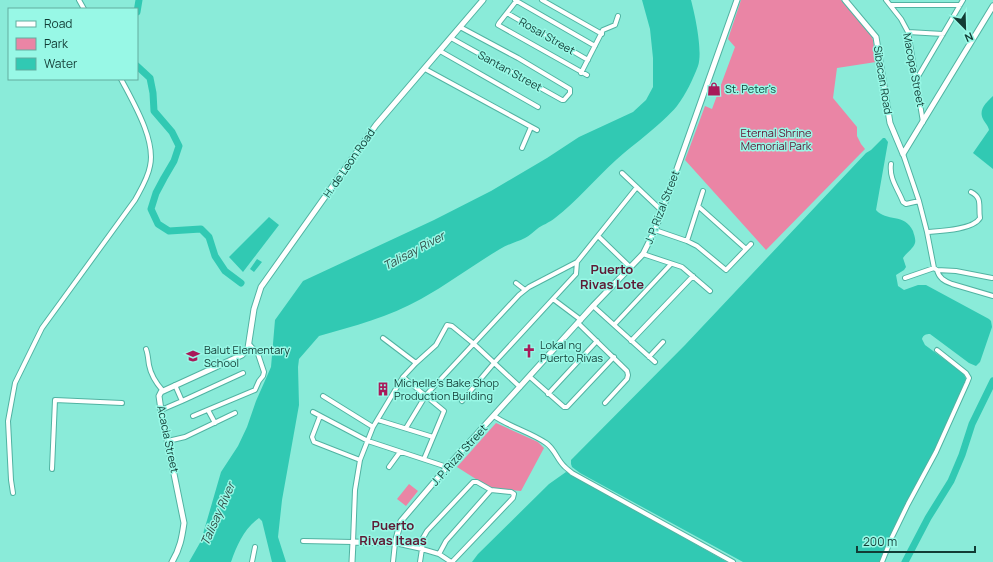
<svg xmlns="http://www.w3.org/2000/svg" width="993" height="562" viewBox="0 0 993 562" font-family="Manrope,sans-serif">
	<rect width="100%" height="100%" fill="#8aebd9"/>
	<!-- green -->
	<path fill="#ea85a5" d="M741,0H841L871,35L873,40L876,62L837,68L833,98L857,127V136L861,144L865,149L766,250L685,160L705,106L712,109L735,47L728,39Z
		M496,423L538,442L544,448L521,491L490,488L457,467Z
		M409,484L418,491L406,506L397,499Z"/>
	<!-- water -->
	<path fill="#31c9b3" d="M642,0H691C695,15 703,51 698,66C693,79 686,94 677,106C662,124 634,144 616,160C595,179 577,201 555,218C549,223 542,225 537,229C533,232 529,236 525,238C517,242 508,244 500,249C473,265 448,284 421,299C389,317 354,326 319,336L299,359L298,367L299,405L282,500L278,537L286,562H272L262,521L259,518C244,529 237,545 231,562H189L201,541L221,472L238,446L247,427L256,401L271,367L275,320L303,281L434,220L491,191L547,158L579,137L633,112L646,100L653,87V58L650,29Z
		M993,96V169L973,153L989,130C988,125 985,123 983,119C978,109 987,102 993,96Z
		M883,138H885L888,142L876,210C886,222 905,213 913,231C914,235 916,239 915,243C913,249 906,253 903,258L906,267L904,270L896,275L898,286L904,290L918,285H926L989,319L991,321L992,327L980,362L976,366L969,363L930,334C926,334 923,335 922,339L925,345L963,373L966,379V383L937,446L881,562H743L580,473L572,467L571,464V460L685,345L866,153L871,150Z
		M269,217L279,225L243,272L229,257Z
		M257,259L262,262L254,272L250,269Z
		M566,472L571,474L727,562H472L478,554L549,484Z"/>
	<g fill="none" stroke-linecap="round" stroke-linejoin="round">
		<!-- river -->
		<path stroke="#31c9b3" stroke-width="7" d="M137,12L139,0
			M137,66L150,78L153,93L154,111L172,132L179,146L174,161L164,178L156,193L151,209L158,224L169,231L201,229L209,237L215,256L225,271L241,283
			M905,562L928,518L951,481L962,455L972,424L993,381"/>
		<!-- minor casing -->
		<g stroke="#51b3a2" stroke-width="6">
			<path id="minor" d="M79,0L84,9
				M515,0L595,46
				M517,0L499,23L498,25L587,75
				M542,0L602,34
				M886,0L901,19L908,32L923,122
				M891,5H960
				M507,13L588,60
				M908,32L943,34
				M451,38L562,100H564L570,93V89L518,58L460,27
				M440,51L538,107
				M425,69L537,130
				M581,73L603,30L615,25L618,16
				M916,80L963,0
				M522,148L531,127
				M903,154L919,201L927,232L934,268L937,270C939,278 944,281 952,284L993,296
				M891,164C889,179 898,189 903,202L906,204L919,201
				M622,173L662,211
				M699,207L746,249
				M655,230L687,241L697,246L726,270L751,244
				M927,232C940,231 973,230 980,218C978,206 983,198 971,192
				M598,236L630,267
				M687,241L703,191
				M643,254L682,267L710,291
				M937,270L956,271L992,278
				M905,278L934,268
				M516,283L525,290
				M553,299L581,320
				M593,306L655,362
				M578,323L627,371L628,375L627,379L605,403
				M614,325L671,264
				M383,338L416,363
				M631,341L693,276
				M146,349C148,354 148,359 149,365C151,376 156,383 163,391
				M649,357L663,342
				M403,377L444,411L424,459
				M530,377L564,407H567L614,357
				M175,385L182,401
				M548,394L597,341
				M323,396L373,427
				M462,401L494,363L576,274L577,262L637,187
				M161,410L182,401L243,373
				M208,410L215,423
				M313,412L368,441L447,467
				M193,416L255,390L259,381L263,376L264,372L258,354L249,344
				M320,416L312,437L314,442L360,460
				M494,416C510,427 530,432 546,443C555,449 557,460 565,467C567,469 570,471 572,473L733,562
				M378,420L433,437
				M406,428L426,395L519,295L529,287L577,262
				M168,441L185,437L235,413
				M389,467L400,452
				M52,469L55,400L122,403
				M13,493L11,480L8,421L15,383L42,328L135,200C141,189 148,178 150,166C156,140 133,102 121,79
				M303,541L353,542L355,490L360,460L373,427L403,377L416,363L436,345L447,325L452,326L474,344L520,387
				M439,554L446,541L491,490
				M252,562L255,547
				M393,562L395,543L422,549L420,562
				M451,562L439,554L422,549L423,538L427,531L473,482H477L491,490L511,492L514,494L513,498L452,562
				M882,562L892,537L908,504L936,452L967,383L969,378L966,373L937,350"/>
		</g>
		<!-- tertiary casing -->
		<g stroke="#51b3a2" stroke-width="7">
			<path id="tertiary" d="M845,0L876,37L890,123L903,154
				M903,154L993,6
				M172,562C180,549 182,537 184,523L161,410L159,396L161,392L242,355L248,348L254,309L261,287L376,125L483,0
				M352,562L353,542L395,543L401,521L447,467L593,306L643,254L655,230L662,211L737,0"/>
		</g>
		<!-- minor -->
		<use href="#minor" stroke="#fff" stroke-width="4"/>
		<!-- tertiary -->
		<use href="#tertiary" stroke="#fff" stroke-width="5"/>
	</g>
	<!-- icons -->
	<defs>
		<g id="shop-bare" transform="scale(1.08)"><path d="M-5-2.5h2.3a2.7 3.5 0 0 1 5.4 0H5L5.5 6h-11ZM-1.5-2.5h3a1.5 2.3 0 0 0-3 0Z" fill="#a81a59" stroke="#98f8e6" stroke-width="2.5" paint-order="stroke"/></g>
		<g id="church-bare" transform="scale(1.08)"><path d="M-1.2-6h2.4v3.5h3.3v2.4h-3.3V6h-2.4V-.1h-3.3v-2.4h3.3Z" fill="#a81a59" stroke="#98f8e6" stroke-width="2.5" paint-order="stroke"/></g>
		<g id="school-bare" transform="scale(1.08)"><path d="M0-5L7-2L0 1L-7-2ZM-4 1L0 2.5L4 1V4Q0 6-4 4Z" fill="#a81a59" stroke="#98f8e6" stroke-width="2.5" paint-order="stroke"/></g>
		<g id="building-bare" transform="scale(1.08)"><path d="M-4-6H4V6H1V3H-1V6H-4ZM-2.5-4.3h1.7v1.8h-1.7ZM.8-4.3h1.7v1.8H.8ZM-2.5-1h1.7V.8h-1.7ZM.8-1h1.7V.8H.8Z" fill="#a81a59" stroke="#98f8e6" stroke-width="2.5" paint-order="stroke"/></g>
	</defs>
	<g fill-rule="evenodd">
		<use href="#shop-bare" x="714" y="89"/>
		<use href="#church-bare" x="529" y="351"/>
		<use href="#school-bare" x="193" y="356"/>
		<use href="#building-bare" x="383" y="389"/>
	</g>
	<g text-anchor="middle" stroke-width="3" stroke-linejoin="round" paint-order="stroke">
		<!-- street labels -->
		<g font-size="11" fill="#123c35" stroke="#98f8e6">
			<text transform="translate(547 36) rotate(30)" y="4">Rosal Street</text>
			<text transform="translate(914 70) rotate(79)" y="4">Macopa Street</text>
			<text transform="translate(510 71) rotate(29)" y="4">Santan Street</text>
			<text transform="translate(883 80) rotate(81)" y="4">Sibacan Road</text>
			<text transform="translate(349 163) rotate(-55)" y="4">H. de Leon Road</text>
			<text transform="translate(662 207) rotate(-69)" y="4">J. P. Rizal Street</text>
			<text transform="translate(168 439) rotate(78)" y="4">Acacia Street</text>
			<text transform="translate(459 455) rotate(-48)" y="4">J. P. Rizal Street</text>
		</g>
		<!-- poi labels -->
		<g font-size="11" fill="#123c35" stroke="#98f8e6" text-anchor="start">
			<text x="725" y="93">St. Peter's</text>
			<text x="540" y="349">Lokal ng<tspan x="540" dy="13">Puerto Rivas</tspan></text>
			<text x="204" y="354">Balut Elementary<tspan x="204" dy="13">School</tspan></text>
			<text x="394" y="387">Michelle's Bake Shop<tspan x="394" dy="13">Production Building</tspan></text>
		</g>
		<!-- park labels -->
		<g font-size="11" fill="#621434" stroke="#98f8e6">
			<text x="776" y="137">Eternal Shrine<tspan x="776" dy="13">Memorial Park</tspan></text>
		</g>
		<!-- water labels -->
		<g font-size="12" font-style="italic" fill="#304e48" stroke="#98f8e6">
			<text transform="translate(414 251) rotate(-28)" y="4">Talisay River</text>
			<text transform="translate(218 514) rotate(-66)" y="4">Talisay River</text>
		</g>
		<!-- quarter labels -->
		<g font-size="13" font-weight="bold" fill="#5e1b35" stroke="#98f8e6">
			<text x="612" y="274">Puerto<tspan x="612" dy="15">Rivas Lote</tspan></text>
			<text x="393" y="530">Puerto<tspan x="393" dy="15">Rivas Itaas</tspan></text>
		</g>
	</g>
	<!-- legend -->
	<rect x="8" y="8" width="130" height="72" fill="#98f8e6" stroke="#62ad9f"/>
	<rect x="16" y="21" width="20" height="6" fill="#ffffff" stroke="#62ad9f"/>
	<text x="44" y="28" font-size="12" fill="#123c35">Road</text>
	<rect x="16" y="38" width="20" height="12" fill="#ea85a5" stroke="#62ad9f"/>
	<text x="44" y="48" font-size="12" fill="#123c35">Park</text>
	<rect x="16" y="58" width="20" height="12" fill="#31c9b3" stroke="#62ad9f"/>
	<text x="44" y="68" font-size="12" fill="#123c35">Water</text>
	<!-- north arrow -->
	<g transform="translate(965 28) rotate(157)" stroke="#98f8e6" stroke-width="3" paint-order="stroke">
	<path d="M0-3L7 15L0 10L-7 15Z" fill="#123c35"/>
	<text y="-6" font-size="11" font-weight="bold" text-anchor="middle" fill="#123c35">N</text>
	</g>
	<!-- scale -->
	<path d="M857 546v6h118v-6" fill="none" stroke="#123c35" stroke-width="2"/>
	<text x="863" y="546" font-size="12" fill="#123c35" stroke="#98f8e6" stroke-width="3" paint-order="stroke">200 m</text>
</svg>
